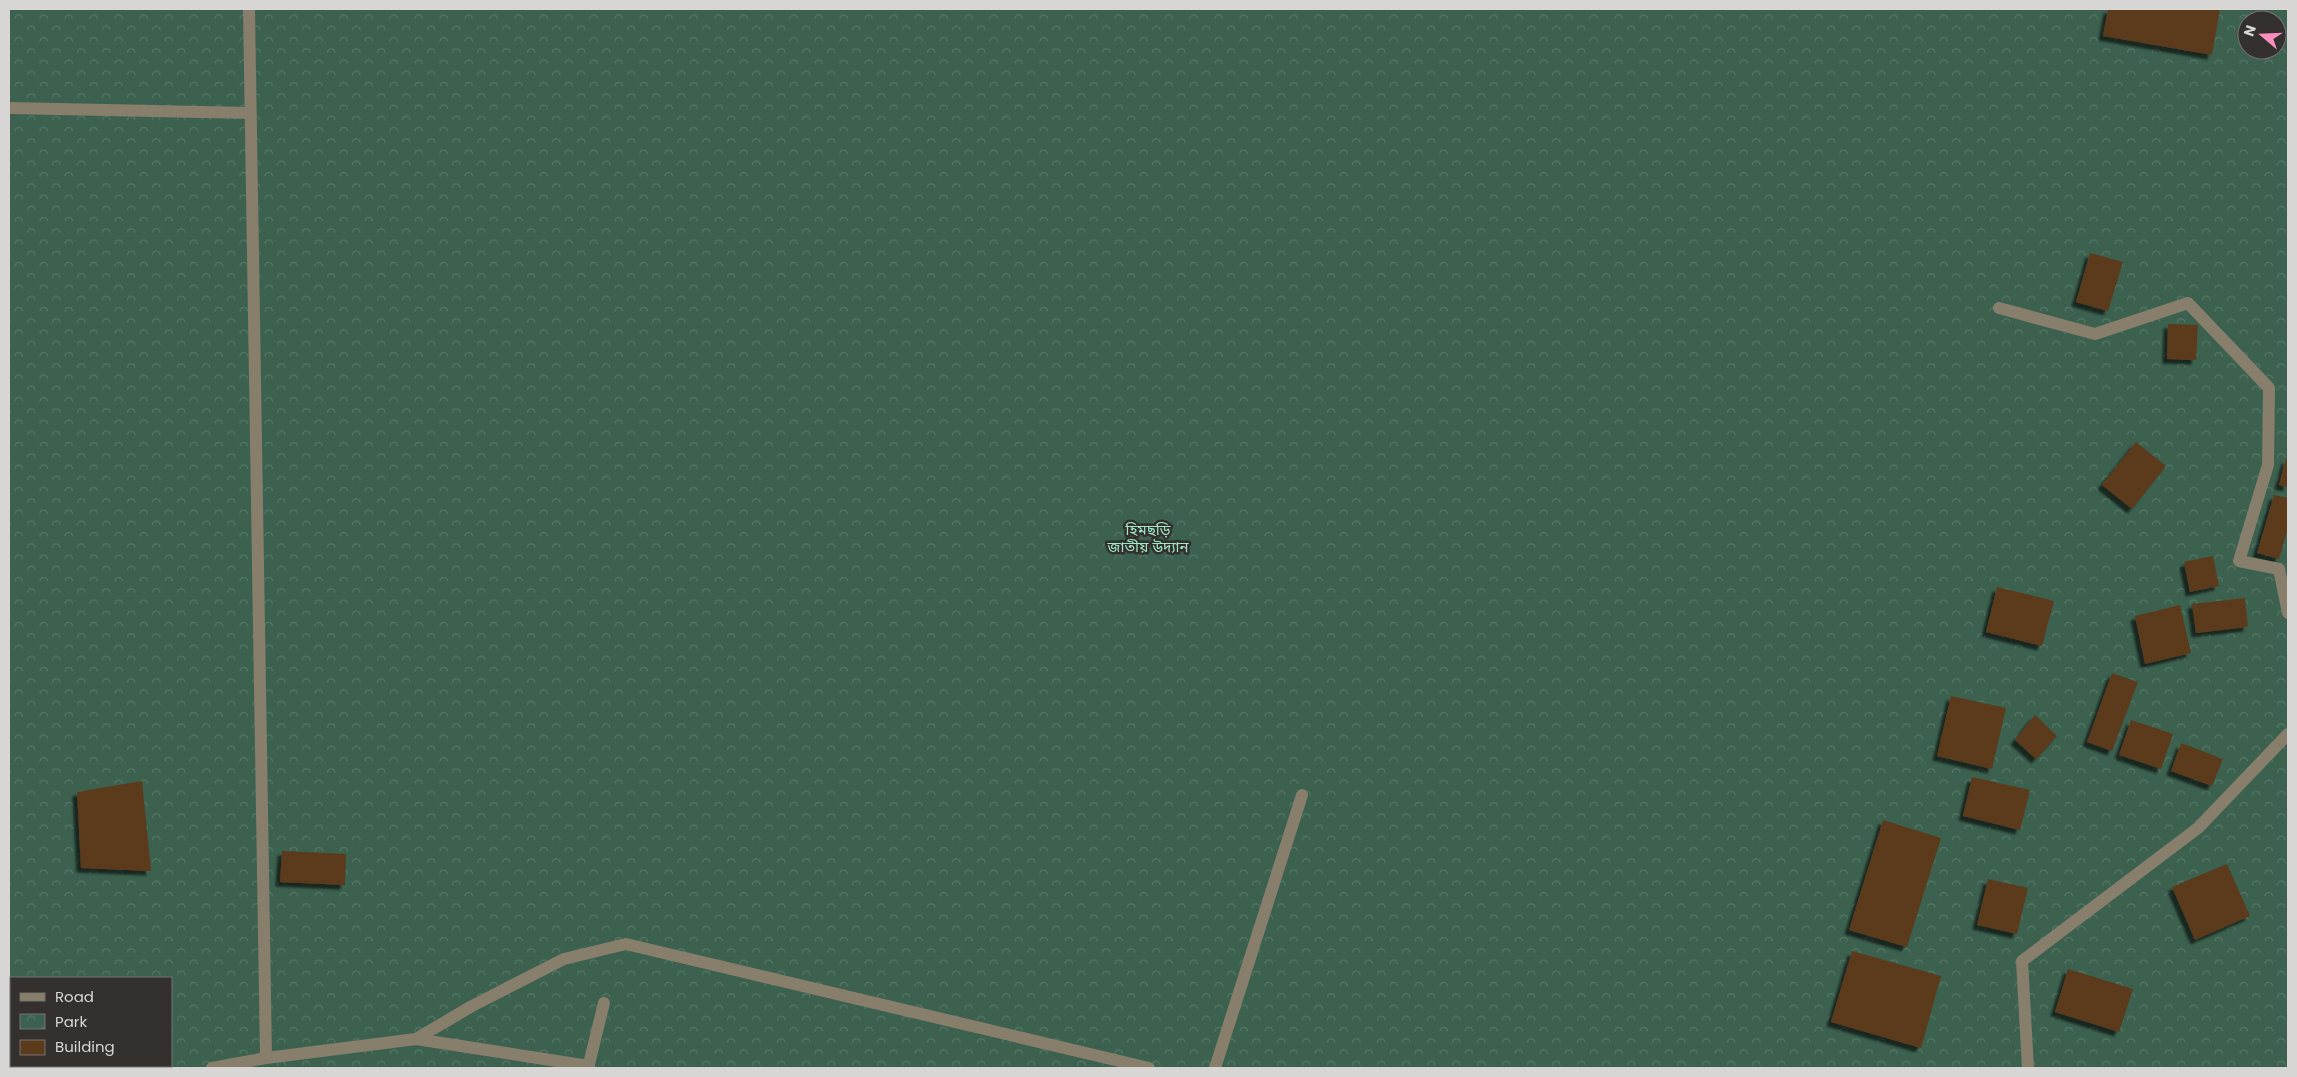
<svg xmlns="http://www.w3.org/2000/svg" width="2297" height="1077" viewBox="0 0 2297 1077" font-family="Poppins,'Noto Sans Bengali',sans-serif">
	<defs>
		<pattern id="park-crowns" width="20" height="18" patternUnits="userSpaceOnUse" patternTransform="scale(1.25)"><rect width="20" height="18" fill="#3c614f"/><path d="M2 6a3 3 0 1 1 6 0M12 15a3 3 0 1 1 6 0" fill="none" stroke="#577767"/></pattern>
		<filter id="shadow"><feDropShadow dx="-4.5" dy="4.5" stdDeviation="1" flood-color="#0009"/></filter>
	</defs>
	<rect width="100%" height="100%" fill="#33302e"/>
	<!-- park -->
	<path fill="url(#park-crowns)" fill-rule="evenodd" d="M9,9H2288V1068H9ZM2247,20H2277V50H2247ZM11,978H171V1066H11Z"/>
	<!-- building -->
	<path fill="#5c3b1d" filter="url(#shadow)" d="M2108,9H2220L2212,55L2103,36Z
		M2090,253L2123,262L2108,311L2076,302Z
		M2168,324L2198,325L2196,360L2167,359Z
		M2136,442L2166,466L2132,509L2102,485Z
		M2286,459H2288V487L2279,485Z
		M2274,495L2288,498V528L2279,559L2257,553Z
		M2213,556L2219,586L2190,592L2184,562Z
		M1997,587L2054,601L2042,646L1986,632Z
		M2245,598L2248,627L2196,633L2192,604Z
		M2180,605L2191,653L2145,664L2135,616Z
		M2112,673L2138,682L2112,751L2087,742Z
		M1951,696L2006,708L1992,769L1937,756Z
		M2035,715L2057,736L2036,759L2015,740Z
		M2131,720L2173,734L2161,769L2119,755Z
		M2181,743L2223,759L2212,786L2171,771Z
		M1972,777L2030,790L2020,830L1963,816Z
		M142,781L151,871L81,868L77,792Z
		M1883,820L1941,838L1907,947L1849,930Z
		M282,851L346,854L345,885L280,882Z
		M2227,864L2250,916L2195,940L2172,887Z
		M1988,879L2028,888L2017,934L1977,925Z
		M1852,951L1941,976L1921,1048L1831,1022Z
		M2068,969L2133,989L2119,1032L2055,1012Z"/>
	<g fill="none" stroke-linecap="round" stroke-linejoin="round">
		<!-- minor -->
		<path stroke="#887e6c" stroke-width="12" d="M249,9L266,1058
			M9,108L250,113
			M1999,308L2095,334L2188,303L2269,388L2268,465L2239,561L2279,569L2288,613
			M416,1039L589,1066
			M212,1068L266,1058L416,1039L472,1006L564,959L626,944L1149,1068
			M588,1068L604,1003
			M1215,1068L1302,795
			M2028,1068L2022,961L2198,828L2288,734"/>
	</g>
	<g text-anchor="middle" stroke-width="5" stroke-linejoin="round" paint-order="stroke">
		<!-- park labels -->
		<g font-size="15" fill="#9eecc5" stroke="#33302e">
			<text x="1148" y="535">হিমছড়ি<tspan x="1148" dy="17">জাতীয় উদ্যান</tspan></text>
		</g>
	</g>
	<!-- border -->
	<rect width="2297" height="1077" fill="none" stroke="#d7d6d4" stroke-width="20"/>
	<!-- legend -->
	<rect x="10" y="977" width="162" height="90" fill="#33302e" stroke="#757270"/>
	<rect x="20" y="993" width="25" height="8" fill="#887e6c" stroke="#757270"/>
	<text x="55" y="1002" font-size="15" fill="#d7d6d4">Road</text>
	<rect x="20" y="1014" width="25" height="15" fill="url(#park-crowns)" stroke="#757270"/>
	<text x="55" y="1027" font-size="15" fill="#d7d6d4">Park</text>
	<rect x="20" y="1040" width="25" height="15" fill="#5c3b1d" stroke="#757270"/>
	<text x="55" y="1052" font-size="15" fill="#d7d6d4">Building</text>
	<!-- north arrow -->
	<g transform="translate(2262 35) rotate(289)"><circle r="24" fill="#33302e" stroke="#757270"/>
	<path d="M0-4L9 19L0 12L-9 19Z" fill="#fd8ebe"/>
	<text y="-8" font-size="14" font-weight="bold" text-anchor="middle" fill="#d7d6d4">N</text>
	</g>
</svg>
